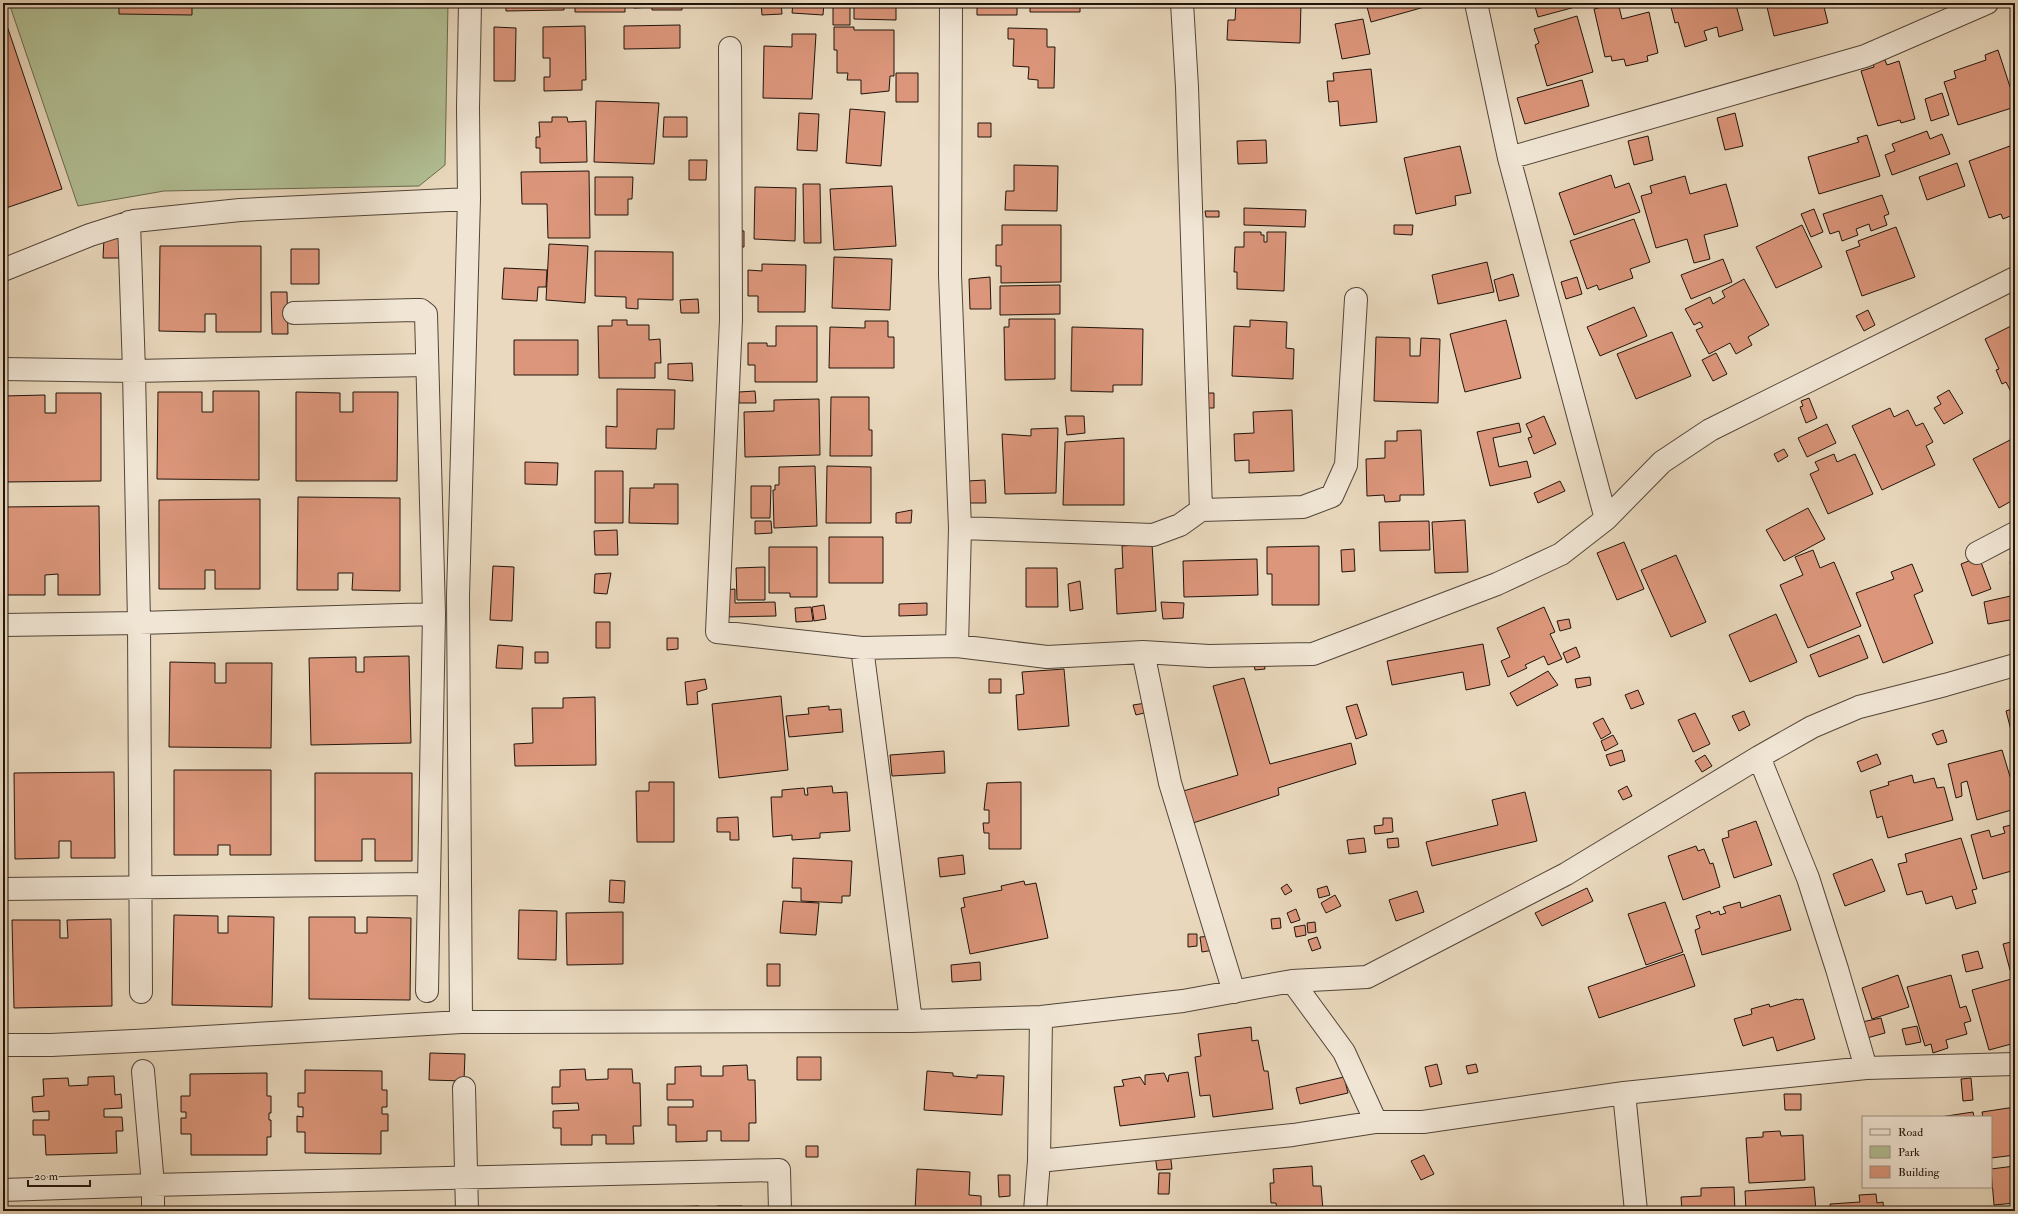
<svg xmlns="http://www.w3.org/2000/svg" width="2018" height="1214" viewBox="0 0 2018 1214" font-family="'IM FELL Double Pica',serif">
	<rect width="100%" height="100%" fill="#ead9be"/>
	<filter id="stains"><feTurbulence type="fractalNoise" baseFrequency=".005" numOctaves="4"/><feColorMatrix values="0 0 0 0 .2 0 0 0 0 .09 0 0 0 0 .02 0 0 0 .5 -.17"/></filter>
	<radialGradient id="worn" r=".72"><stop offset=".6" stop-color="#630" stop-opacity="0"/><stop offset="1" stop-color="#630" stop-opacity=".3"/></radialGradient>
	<!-- green -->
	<path fill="#b2c095" stroke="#696a50" d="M9,3H448L445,165L419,186L164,191L78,206Z"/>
	<!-- building -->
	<path fill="#dc967b" stroke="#20140b" d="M119,3H229V7H192V15L119,14Z
		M506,3H564V10L506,11Z
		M575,3H625V12H575Z
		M634,3H682V10H652V7L634,8Z
		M761,3H781L782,14L762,15Z
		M793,3H824L823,15L792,13Z
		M833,3H850V25H833Z
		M854,3H896V20L854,19Z
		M977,3H1017V15H977Z
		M1030,3H1080V12H1030Z
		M1202,3H1223V6H1202Z
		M1236,3H1301L1300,43L1227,40L1228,20H1235Z
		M1366,3H1427L1428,6L1371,22Z
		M1534,3H1578L1579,6L1538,17Z
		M1618,3L1622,19L1649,12L1658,53L1647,56L1648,61L1626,66L1624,59L1612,61L1611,56L1605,57L1594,9Z
		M1674,3H1739L1736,5L1743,30L1719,37L1717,27L1704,31L1707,40L1685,47L1678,22L1675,23L1671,7L1675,6Z
		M1766,3H1823L1828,23L1774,36Z
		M1919,3H1937L1921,8Z
		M3,14L62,189L3,209Z
		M1577,16L1593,72L1547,86L1535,45L1539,43L1534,29Z
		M1363,19L1370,54L1342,59L1335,24Z
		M680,25V48L624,49V26Z
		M585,26L586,80H582V90L544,91V77H550V58H543V27Z
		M494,27L516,28L515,81H494Z
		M834,27H854V30H894V76H890L889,91L861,94V80H847L848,73H837V50H834Z
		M1008,28L1047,29V47H1055L1054,88H1038V80L1028,79L1029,67L1013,66L1014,39H1008Z
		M792,34H816L812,99L763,98L764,46L792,47Z
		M1998,50L2015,102V107L1958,125L1944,82L1956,78L1954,71L1986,60L1985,55Z
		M1885,60L1887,65L1899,61L1915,119L1901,123L1900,120L1878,126L1861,71L1874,67L1873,63Z
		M1371,69L1377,122L1340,126L1338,101L1329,102L1327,81H1334L1333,73Z
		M896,73H918V102H896Z
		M1582,80L1589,106L1525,124L1517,98Z
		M1942,93L1949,115L1931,121L1925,99Z
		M596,101L659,103L654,164L594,162Z
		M850,109L885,112L881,166L846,163Z
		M799,113L819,114L817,151L797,150Z
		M1735,113L1743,146L1725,150L1717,118Z
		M552,117H567L568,122L586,121L587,162L540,163V148H536V137H540L539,122H552Z
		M664,117H687V137H663Z
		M978,123H991V137H978Z
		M1927,131L1930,139L1942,134L1950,154L1892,175L1885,155L1895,151L1892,144Z
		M1867,135L1880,176L1819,194L1808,157L1859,142L1857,138Z
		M1648,136L1653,160L1634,165L1628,141Z
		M1266,140L1267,163L1238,164L1237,141Z
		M1460,146L1471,193L1455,196L1456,205L1416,214L1404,158Z
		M2010,146L2015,155V214L2003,219L2001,214L1989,218L1969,161Z
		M689,160H707L706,180H689Z
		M1957,163L1965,186L1927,200L1919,177Z
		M1014,165L1058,166L1057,211L1005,210L1006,191H1014Z
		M589,171L590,238H548L547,204H522L521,172Z
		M1611,175L1615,188L1629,183L1640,212L1574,235L1559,193Z
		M1685,176L1690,194L1726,184L1738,226L1704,235L1710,259L1694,263L1687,239L1656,248L1641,196L1652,193L1650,186Z
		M595,177H633L632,199H628V215H595Z
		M803,184H820L821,243H804Z
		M892,186L896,246L834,250L830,189Z
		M755,187L796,188L795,241L754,239Z
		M1882,195L1889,214L1884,216L1887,225L1871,231L1869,224L1856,229L1858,235L1842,241L1839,231L1830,234L1823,214Z
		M1244,208L1306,210L1305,227L1244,225Z
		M1814,209L1823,232L1811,237L1801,214Z
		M1205,211H1219V217H1206Z
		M1634,219L1650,262L1630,269L1633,278L1599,290L1597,285L1587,289L1570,241Z
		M1002,225H1061V282L1001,283V266H996V245H1002Z
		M1394,225H1413L1412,235L1394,234Z
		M1802,225L1822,267L1776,288L1756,247Z
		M1896,227L1915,277L1862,296L1846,251L1860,246L1858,241Z
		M733,230L744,231V247H733Z
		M1244,232H1261V235H1264V242H1267V232H1286L1284,291L1237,289V272H1234L1235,247H1244Z
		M104,238H119V258H103Z
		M549,244L588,246L585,303L546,300Z
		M160,246H261V332H216V314H205V332L159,331Z
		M291,249H319V284H291Z
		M595,251L673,252V300L638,299V309L626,308V297L595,296Z
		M834,257L892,259L890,310L832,308Z
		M1723,259L1732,282L1691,299L1681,275Z
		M1487,262L1494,292L1438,304L1432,275Z
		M762,264L806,265L805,312H758V296H748V270L762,271Z
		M504,268L547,270L546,287H538L537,301L502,299Z
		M1513,274L1519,296L1499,301L1494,280Z
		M990,277L991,309H970L969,279Z
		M1577,277L1582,294L1566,299L1561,282Z
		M1744,279L1769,325L1748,337L1752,345L1736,354L1730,343L1709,354L1696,330L1703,327L1700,322L1694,325L1685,309L1710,297L1713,304L1725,297L1722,291Z
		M1060,285V314L1000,315V286Z
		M271,292H287L288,334H272Z
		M698,299L699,313H681L680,300Z
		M1634,307L1647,336L1600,356L1587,327Z
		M1868,310L1875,325L1864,331L1856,316Z
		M1009,319H1055V379L1005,380L1004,327H1009Z
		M612,320H627V325H649V340L660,339L661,363H655V378H599L598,326H612Z
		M1250,320L1287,322L1286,348L1294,349L1293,379L1232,376L1234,326L1250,327Z
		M1506,320L1521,378L1465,392L1450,334Z
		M865,321H888V337H894V368H829L830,327L865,328Z
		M2015,324V400L2006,382L2002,384L1996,370L1999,369L1985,339Z
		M776,326H817V382H755V365H748V343H767V346H776Z
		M1072,327L1143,329L1142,385H1113V392L1071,391Z
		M1672,332L1691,376L1636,399L1617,354Z
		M1376,337L1410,338V356H1420L1421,338L1440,339L1438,403L1374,401Z
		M514,340H578V375H514Z
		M1716,353L1727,374L1713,381L1702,360Z
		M692,363L693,381L668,379V364Z
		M617,389L675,390L674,429H657L656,449L606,448V426L617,427Z
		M1949,390L1963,413L1944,424L1934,408L1941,404L1937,397Z
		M213,391H259V480L157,479L158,392H202V412H213Z
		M755,391L756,403H739V392Z
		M296,392L340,393V412H353V392H398L397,481H296Z
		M56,393H101V481L3,482V396L45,395V413H56Z
		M1201,393H1214V408H1201Z
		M831,397H869V430H872V456H830Z
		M1809,398L1817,418L1806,423L1800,407L1803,406L1801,401Z
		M819,399L820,455L745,457L744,412L774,411V400Z
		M1890,408L1894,417L1908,410L1916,426L1923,423L1933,442L1926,446L1935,465L1882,490L1852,426Z
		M1292,410L1294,471L1249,473V460L1235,461L1234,434L1254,433L1253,412Z
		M1065,416H1084L1085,433L1067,435Z
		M1544,416L1556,444L1534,454L1528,438L1532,437L1526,424Z
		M1519,423L1521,432L1493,438L1499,467L1527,461L1531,477L1490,486L1477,432Z
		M1827,424L1836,443L1807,457L1798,438Z
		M1058,428L1056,493L1005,494L1002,434L1031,436V429Z
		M1421,430L1424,495H1400V501L1385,502L1384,495L1367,496L1366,459L1385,458V441H1397V431Z
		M1124,438V505H1063L1065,442Z
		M2012,439L2015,445V499L1999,508L1973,459Z
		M1784,449L1788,456L1778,462L1774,454Z
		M1834,454L1837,462L1855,454L1873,494L1828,514L1810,474L1819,470L1815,462Z
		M525,462L558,463L557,485L525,484Z
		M815,466L817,526L774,528L773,490H775V485H779V467Z
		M827,466L871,467V523H826Z
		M595,471H623V523H595Z
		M985,480L986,503H970L968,481Z
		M1560,481L1565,491L1538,503L1534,493Z
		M654,484H678V524L629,523L630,488H654Z
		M751,486H771L770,518H751Z
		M298,497L400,498V591L352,590L353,573H338V590H297Z
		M260,499V589H215V570H205V589H159V500Z
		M99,506L100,595H58V574L45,575V595H3V507Z
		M1808,508L1825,539L1784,561L1766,530Z
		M912,510L911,523H896V513Z
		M1465,520L1468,572L1435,573L1432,522Z
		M755,521H771L772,533L755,534Z
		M1429,521L1430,550L1380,551L1379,522Z
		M617,530L618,555H595L594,531Z
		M829,537H883V583H829Z
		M1624,542L1644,589L1617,600L1597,553Z
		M1152,544L1156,611L1117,614L1115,569L1123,568L1122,546Z
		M1319,546V605H1272V574H1267V547Z
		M769,547H817V597H790V593H769Z
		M1354,549L1355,571L1342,572L1341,550Z
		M1813,550L1820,568L1834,562L1861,626L1808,648L1780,585L1803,575L1795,557Z
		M1676,555L1706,622L1671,637L1641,570Z
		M1979,557L1991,589L1972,596L1961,564Z
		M1257,559L1258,595L1184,597L1183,561Z
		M2015,561V585L2010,562Z
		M1912,564L1923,591L1914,595L1933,643L1883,663L1856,593L1894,579L1891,572Z
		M493,566L514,567L512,621L490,620Z
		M765,567V600H737L736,568Z
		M1026,568H1057L1058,607H1026Z
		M611,573L607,594L594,593L595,574Z
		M1080,581L1083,609L1070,611L1068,584Z
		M735,589V603L775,602L776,616L724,617V590Z
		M2015,595V619L1988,624L1984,602Z
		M1161,602L1184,603L1183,618L1163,619Z
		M927,603V615L899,616V604Z
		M824,605L826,619L814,621L812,607Z
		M811,607L813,621L796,622L795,608Z
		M1544,607L1555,632L1550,634L1562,659L1548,665L1544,656L1525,665L1527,668L1508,677L1501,661L1510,657L1497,628Z
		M1776,614L1797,662L1750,682L1729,635Z
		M1569,619L1571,628L1560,631L1557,621Z
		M596,622H610V648H596Z
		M1859,635L1868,658L1819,677L1810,655Z
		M667,638H678V649L667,650Z
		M1483,644L1490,685L1466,690L1463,672L1392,685L1387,661Z
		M498,645L523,647L522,669L496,668Z
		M1576,647L1580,657L1567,663L1563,653Z
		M535,652H548V663H535Z
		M409,656L411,743L311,745L309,658L356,657V672H364V657Z
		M1263,656L1265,669L1255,670L1253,658Z
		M170,662L215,663V683H226V663H272L271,748L169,747Z
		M1064,669L1069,726L1018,730L1016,695L1024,694L1022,672Z
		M1548,671L1558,685L1517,706L1510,693Z
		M1590,677L1591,685L1577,688L1575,679Z
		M1244,678L1270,764L1351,743L1356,764L1278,788L1279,795L1193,823L1180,792L1238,775L1213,686Z
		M705,679L707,689L697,692L698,704L687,705L685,682Z
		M989,679H1001V693H989Z
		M1638,690L1644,704L1631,709L1625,695Z
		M781,696L788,770L719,778L712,704Z
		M595,697L596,765L515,766L514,744L533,743L532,708H563V698Z
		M1146,703L1148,712L1136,715L1133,705Z
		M1357,704L1367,735L1356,739L1346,707Z
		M829,706V710L841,709L843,732L789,737L786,716L809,714L808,708Z
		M2015,708V733L2012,734L2006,711Z
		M1744,711L1750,725L1739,731L1732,716Z
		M1695,713L1710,744L1693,752L1678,720Z
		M1603,718L1611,733L1601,739L1593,723Z
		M1943,730L1947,742L1937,745L1932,734Z
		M1613,735L1618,744L1605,751L1601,741Z
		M1622,750L1625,761L1610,766L1606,755Z
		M2002,750L2015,793V809L1977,820L1967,781L1961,783L1962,796L1956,798L1948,764Z
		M944,751L945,773L892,776L890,755Z
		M1877,754L1881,764L1861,772L1857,762Z
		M1705,755L1712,766L1702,772L1695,761Z
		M174,770H271V855H230V845H218V855H174Z
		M114,772L115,858H71V841H59V858L15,859L14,773Z
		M315,773H412V861H375V839H362V861H315Z
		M1912,775L1914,783L1934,778L1937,788L1944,787L1953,820L1888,838L1882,816L1877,818L1870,791L1889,785L1888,782Z
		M649,782H674V842H637L636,791H649Z
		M1021,782V849H989V833H984L983,823H989V810H984L987,783Z
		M832,786L833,793L847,792L850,831L820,833V838L792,840V835L773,837L771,797H782V790L804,788L805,795H808L807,788Z
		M1627,786L1632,796L1623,800L1618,791Z
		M1525,792L1537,841L1432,866L1426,842L1498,825L1492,800Z
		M738,817L739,840H730V832H717V818Z
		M1383,818H1392L1393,832L1375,834L1374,826L1383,825Z
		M1756,821L1772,865L1734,878L1722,839L1729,837L1728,831Z
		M2015,824V870L1983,879L1971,835L1989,830L1991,837L2005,833L2003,827Z
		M1364,838L1366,852L1349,854L1347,840Z
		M1398,838L1399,847L1388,848L1387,839Z
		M1961,838L1977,889L1972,890L1976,903L1956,909L1952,896L1926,904L1922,891L1907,895L1898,864L1907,862L1905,854Z
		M1696,846L1698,851L1704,849L1710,864L1713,863L1720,887L1683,900L1668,856Z
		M963,855L965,874L940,877L938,858Z
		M793,858L852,861L850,896H842V903L801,901V888H792Z
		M1872,859L1885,891L1845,906L1833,874Z
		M610,880L625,881L624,903L609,902Z
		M1024,881L1025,885L1036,883L1048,938L970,954L961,908L965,907L963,898L1002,890L1001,886Z
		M1287,884L1292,891L1285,895L1281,888Z
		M1327,886L1330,895L1319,898L1317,889Z
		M1587,888L1593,901L1542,926L1535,913Z
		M1417,891L1424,912L1396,921L1389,900Z
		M1335,895L1341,906L1326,913L1321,903Z
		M1780,895L1791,930L1702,955L1695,930L1700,928L1696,916L1710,911L1711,914L1719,911L1720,915L1726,913L1723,907L1740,902L1741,908Z
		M783,901L819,903L816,935L780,933Z
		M1665,902L1683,952L1646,965L1628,914Z
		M1296,909L1300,920L1291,923L1287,913Z
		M519,910L557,911L556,960L518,959Z
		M623,912V964L567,965L566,913Z
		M174,915L218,916V933H228V916L274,917L272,1007L172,1005Z
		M309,917H355V933H367V917L411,918L410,1000L309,999Z
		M1280,918L1281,928L1272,929L1271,919Z
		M111,919L112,1006L14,1008L12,920H60V938H68L67,920Z
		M1315,922L1316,932L1308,933L1307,923Z
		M1305,925L1306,935L1296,937L1294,927Z
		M1188,934H1197V946L1188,947Z
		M1213,936L1214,950L1202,952L1200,937Z
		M1317,937L1321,948L1312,951L1308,940Z
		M2015,941V969L2010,970L2003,944Z
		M1978,951L1983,968L1966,972L1962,955Z
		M1684,954L1695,986L1599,1018L1588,987Z
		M980,962L981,980L952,982L951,965Z
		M767,964H780V986H767Z
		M1898,975L1909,1007L1872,1019L1862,988Z
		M1951,975L1960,1008L1966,1006L1971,1021L1964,1023L1967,1034L1946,1040L1948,1048L1933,1053L1931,1044L1925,1046L1907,987Z
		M2015,978V1043L1989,1050L1972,990Z
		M1797,999L1798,1000L1803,999L1815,1039L1777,1051L1773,1037L1743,1046L1734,1019L1752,1014L1751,1009L1769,1004L1770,1007Z
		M1881,1018L1885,1033L1867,1038L1862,1022Z
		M1917,1026L1921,1042L1906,1045L1902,1029Z
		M1251,1027L1252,1041L1258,1040L1264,1071H1268L1273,1109L1213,1117L1210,1095L1200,1096L1195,1057L1201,1056L1198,1034Z
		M430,1053L465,1054L464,1081L429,1080Z
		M797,1057H821V1080H797Z
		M1437,1064L1442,1084L1430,1087L1425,1067Z
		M1476,1064L1478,1072L1468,1074L1466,1066Z
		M747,1065L748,1080H755L756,1123H749V1141H721V1131H707V1141L676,1142V1125H668V1107H693V1100H667V1084H675V1067L701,1066V1076H723V1066Z
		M585,1069L586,1080L608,1079V1069H632L633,1083H640L641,1126H633L634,1144H606V1135H592V1145H561V1128H553V1111L579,1110L578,1103L552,1104V1087H560V1070Z
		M305,1070L382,1071V1090H387V1107H382V1114H388V1131H381V1154L305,1153V1132H297V1116L303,1117V1107H298V1093H305Z
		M927,1071L953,1073V1076L977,1078V1075L1004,1076L1002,1115L924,1110Z
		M1188,1072L1195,1117L1120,1126L1114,1087L1124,1086L1122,1080L1140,1077L1145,1085V1075L1164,1073L1168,1082L1169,1075Z
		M3,1073L7,1120H3Z
		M267,1073V1096H271V1113H269V1120H271V1137H267V1155H191V1134H181V1118H186V1112H181V1096H190V1074Z
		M114,1076L115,1095L121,1094L122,1108L104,1109V1117H122L123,1131H116L117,1153L46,1155L45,1135H33V1120H49V1111L33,1112L32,1097L44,1096L43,1079L68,1078L69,1086L88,1085V1077Z
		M1344,1077L1348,1093L1300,1104L1296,1088Z
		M1971,1078L1973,1100L1963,1101L1961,1079Z
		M1784,1094H1801V1110H1785Z
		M2015,1107V1155L1991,1158V1117H1983L1982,1112Z
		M1973,1112L1974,1117H1940Z
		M1780,1131L1781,1136L1803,1135L1805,1180L1749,1183L1746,1138L1763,1137V1132Z
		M806,1146H818V1157H806Z
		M1170,1152L1172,1169L1157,1170L1155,1154Z
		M1424,1155L1434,1174L1421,1180L1411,1161Z
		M1312,1166L1313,1186H1321L1323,1210L1277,1211L1276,1203H1271L1270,1183H1274L1273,1169Z
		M2015,1166V1203L1994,1205L1991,1169Z
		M917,1169L970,1172L969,1195L981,1196V1211H915Z
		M1159,1173H1170L1169,1194H1158Z
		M998,1175H1010V1196L999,1197Z
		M1734,1187L1735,1211H1682L1681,1197L1701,1196V1188Z
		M1814,1187L1816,1211H1746L1745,1191Z
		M1876,1194L1877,1203L1883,1202L1884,1211H1831L1830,1204L1860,1202L1859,1195Z
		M699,1206V1211H669V1207Z
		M717,1206H742V1211H717Z
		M605,1209H637V1211H605Z
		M558,1210H588L589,1211H558Z"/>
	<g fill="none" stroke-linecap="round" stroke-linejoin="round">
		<!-- minor casing -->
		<g stroke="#524538" stroke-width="24">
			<path id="minor" d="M951,3L950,275L960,528L957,646
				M1182,3L1187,87L1201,510
				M1476,3L1509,158L1606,519
				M730,48L731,320L717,632L862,648L957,646L1047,657L1143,652L1209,656L1313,654L1497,584L1561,554L1606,519L1662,462L1710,430L2015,278
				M1509,158L1865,56L1987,3
				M129,222L134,371L139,623L141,992
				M3,270L90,235L134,221L240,210L469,199
				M294,313L415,310H421L426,314L434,614L427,991
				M3,369L134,371L427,365
				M960,528L1153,535L1180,525L1201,510L1303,507L1332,496L1346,465L1356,299
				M1977,553L2015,533
				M3,625L139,623L434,614
				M862,648L911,1021
				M1143,652L1170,783L1234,992
				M1759,757L1808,878L1837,969L1866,1068
				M3,889L429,884
				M1292,981L1344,1052L1376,1122
				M461,1022L458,596L469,199L468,108L470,3
				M3,1045H51L154,1040L461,1022L911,1021L1041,1017L1183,1001L1292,981L1367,977L1566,874L1759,757L1812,727L1859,707L1945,685L2015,665
				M143,1071L153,1185V1211
				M464,1088L467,1211
				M1624,1093L1636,1211
				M1039,1161L1293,1135L1376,1122H1423L1624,1093L1866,1068L2015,1064
				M3,1190L153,1185L779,1170L780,1211
				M1035,1211L1039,1161L1041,1017"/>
		</g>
		<!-- minor -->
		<use href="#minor" stroke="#f1e6d5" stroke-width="22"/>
	</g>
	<!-- margin -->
	<rect width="2018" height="1214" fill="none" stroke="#ead9be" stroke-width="16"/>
	<rect x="4" y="4" width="2010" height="1206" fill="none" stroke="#20140b" stroke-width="2"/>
	<rect x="8" y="8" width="2002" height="1198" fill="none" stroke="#20140b"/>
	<!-- legend -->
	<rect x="1862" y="1116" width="130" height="72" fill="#f1e6d5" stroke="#9d9284"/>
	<rect x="1870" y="1129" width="20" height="6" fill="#f1e6d5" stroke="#9d9284"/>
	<text x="1898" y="1136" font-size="12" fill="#20140b">Road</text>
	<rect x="1870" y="1146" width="20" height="12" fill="#b2c095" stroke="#9d9284"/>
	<text x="1898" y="1156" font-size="12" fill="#20140b">Park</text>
	<rect x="1870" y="1166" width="20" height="12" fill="#dc967b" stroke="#9d9284"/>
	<text x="1898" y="1176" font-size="12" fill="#20140b">Building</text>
	<!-- scale -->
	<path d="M28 1180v6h62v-6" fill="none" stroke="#20140b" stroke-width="2"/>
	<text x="34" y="1180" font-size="12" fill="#20140b" stroke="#f1e6d5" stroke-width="3" paint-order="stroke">20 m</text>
	<rect width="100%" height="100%" filter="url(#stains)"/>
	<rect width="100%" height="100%" fill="url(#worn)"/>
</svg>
